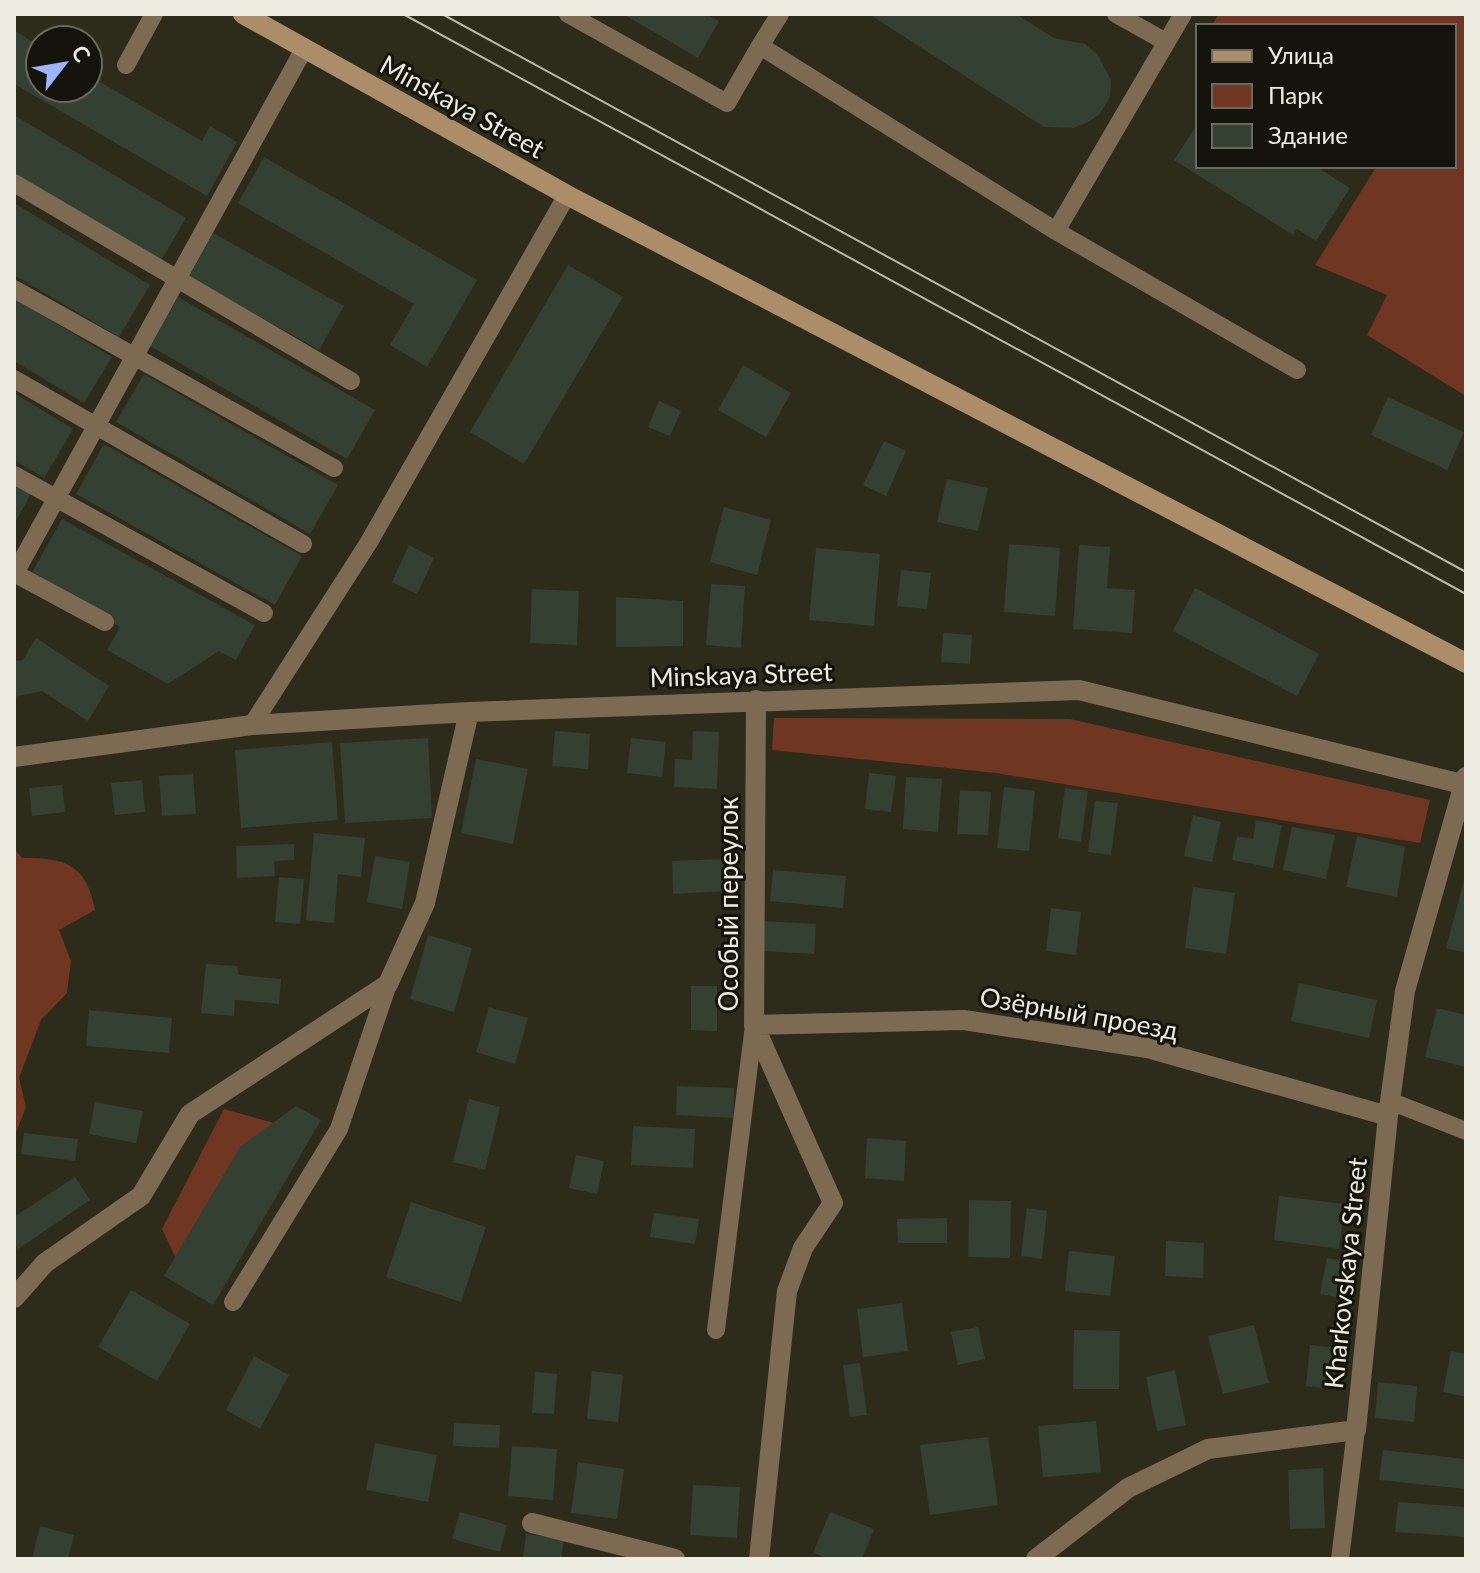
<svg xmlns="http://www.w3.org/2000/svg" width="1480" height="1573" viewBox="0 0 1480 1573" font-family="Lato,sans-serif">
	<rect width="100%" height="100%" fill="#2d2c1a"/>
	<!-- green -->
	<path fill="#6f3622" d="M1219,14H1466V396L1367,335L1387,295L1315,265L1375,169L1372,166H1454V26H1211Z
		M774,718L1070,719L1430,800L1420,843L996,773L772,750Z
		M14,848L22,858C66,858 86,864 95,910L59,930L71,961L67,993L41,1020L19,1078L26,1107L14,1138Z
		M224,1109L274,1123L181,1269L162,1229Z"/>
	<!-- building -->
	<path fill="#344031" d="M623,14H706L719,21L698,58Z
		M869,14H1016L1054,38L1085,44L1097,54L1111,80L1110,97L1099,115L1088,122L1074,128L1044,127Z
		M14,30L40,47V88H88V75L202,141L210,126L237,142L207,196L14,84Z
		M14,115L186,218L160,262L14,174Z
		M1198,123V166H1315L1350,188L1316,241L1297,229L1293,235L1174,160Z
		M264,157L477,280L427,367L390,345L414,304L238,203Z
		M14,203L150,285L119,337L14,275Z
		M213,233L344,306L319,350L189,277Z
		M568,265L623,297L524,464L470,432Z
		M178,297L375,410L347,459L150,346Z
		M14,298L112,357L84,403L14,361Z
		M743,365L791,393L766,437L718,410Z
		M144,374L338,485L310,534L116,422Z
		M14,393L73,429L44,478L14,460Z
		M1388,397L1464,432L1447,470L1371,435Z
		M659,401L681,411L670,436L648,427Z
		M884,441L906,451L886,496L863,485Z
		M104,444L302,556L275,605L76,494Z
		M947,479L988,488L978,531L937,522Z
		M14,485L31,494L14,524Z
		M724,507L771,520L757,575L710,562Z
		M62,519L255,625L236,660L219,651L168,684L107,650L120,627L30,576Z
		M1009,544L1060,548L1055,616L1004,612Z
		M409,545L434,558L417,594L392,582Z
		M1079,545L1110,547L1107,588L1135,590L1132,633L1073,629Z
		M816,548L880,554L874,626L809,620Z
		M901,570L931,573L927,609L897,606Z
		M711,584L745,586L741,648L706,645Z
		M1195,588L1319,654L1297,696L1173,631Z
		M532,589L579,591L577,645L530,643Z
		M616,597L683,601V646L616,647Z
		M943,633L972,635L970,664L941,662Z
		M36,638L109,686L88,721L42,691L14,697V661L23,660Z
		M555,731L590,734L588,769L552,766Z
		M693,731L719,732L717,789L674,787L675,759L692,760Z
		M428,738L432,818L345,823L340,743Z
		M631,738L666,742L662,777L627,773Z
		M332,742L338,820L241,828L235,750Z
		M476,759L528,769L513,844L461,833Z
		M869,773L896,776L891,812L865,809Z
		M193,774L196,814L162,816L159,776Z
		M906,777L942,779L938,832L903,829Z
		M142,780L145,812L115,815L111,783Z
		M62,785L65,812L32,816L29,788Z
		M1004,787L1035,791L1029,851L997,848Z
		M1065,788L1088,791L1081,842L1058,838Z
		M960,790L991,792L988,835L957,834Z
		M1095,801L1118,803L1111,855L1088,852Z
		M1193,815L1221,822L1212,862L1184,856Z
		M1256,820L1282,825L1273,868L1232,860L1237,836L1253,839Z
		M1292,827L1335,835L1326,879L1283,870Z
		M314,833L365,838L361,877L338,874L334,923L306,920Z
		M1357,836L1405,847L1397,897L1346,887Z
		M294,844V860L274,861L275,876L237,878L236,846Z
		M375,856L410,862L402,909L367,902Z
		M726,859L727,891L673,894L672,861Z
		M773,870L846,876L843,908L770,901Z
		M1466,873V953L1446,948Z
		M279,877L304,879L300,924L275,922Z
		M1193,887L1235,893L1226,954L1185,948Z
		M1051,908L1081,912L1076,955L1046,951Z
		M763,921L816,924L814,954L762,951Z
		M428,935L472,948L454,1012L410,999Z
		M206,964L237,966L239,975L281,979L279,1004L235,1000L234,1016L201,1013Z
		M1299,983L1377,1000L1369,1038L1291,1021Z
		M691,986H717V1031L691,1030Z
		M489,1007L528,1018L515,1064L476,1052Z
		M1437,1008L1466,1015V1067L1425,1057Z
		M89,1010L172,1018L169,1053L86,1046Z
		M677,1086L734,1088L733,1118L676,1115Z
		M469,1099L500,1107L485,1170L453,1162Z
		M95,1102L143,1111L136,1143L89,1134Z
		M296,1106L321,1120L213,1305L164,1276L240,1147Z
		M633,1126L695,1129L693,1168L631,1165Z
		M24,1133L78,1139L75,1161L21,1154Z
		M867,1138L906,1141L904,1181L865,1178Z
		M576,1155L604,1161L597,1194L569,1188Z
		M75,1177L90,1200L18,1249L14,1242V1217Z
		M1279,1196L1345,1204L1339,1249L1274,1240Z
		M969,1200L1011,1201L1010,1258L968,1257Z
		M411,1202L486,1227L461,1302L386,1277Z
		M1027,1208L1047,1211L1042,1259L1021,1256Z
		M654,1213L699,1219L695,1244L650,1237Z
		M947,1218V1243H898L897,1219Z
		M1166,1241L1204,1243L1203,1278L1165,1276Z
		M1069,1251L1115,1256L1110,1296L1065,1291Z
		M1327,1258L1355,1263L1348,1299L1320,1294Z
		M131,1290L190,1324L157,1381L98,1347Z
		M902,1303L908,1351L863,1357L857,1309Z
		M1254,1325L1269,1383L1223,1394L1208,1336Z
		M978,1327L985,1359L958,1365L951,1332Z
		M1074,1330L1120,1331L1119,1389H1073Z
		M1310,1345L1337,1348L1333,1389L1306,1386Z
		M1451,1351L1466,1354V1397L1443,1392Z
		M254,1356L289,1375L260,1429L226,1410Z
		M860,1363L867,1415L850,1417L843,1365Z
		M1175,1370L1186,1425L1157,1431L1146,1377Z
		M592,1371L623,1375L618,1422L587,1419Z
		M535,1372L557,1374L554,1414L532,1413Z
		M1378,1382L1417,1386L1414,1422L1375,1418Z
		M1096,1421L1101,1472L1043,1477L1038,1426Z
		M454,1423L500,1425L499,1448L453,1446Z
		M988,1437L998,1505L930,1515L920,1445Z
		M375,1443L437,1455L428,1502L366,1490Z
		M512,1446L557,1449L553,1500L508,1496Z
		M1383,1450L1466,1459V1489L1379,1480Z
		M578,1462L624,1469L617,1519L571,1513Z
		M1323,1468L1325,1528L1290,1529L1288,1470Z
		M693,1485L740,1487L737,1538L690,1535Z
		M1398,1502L1466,1507V1537L1395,1532Z
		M460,1512L507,1525L500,1552L452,1539Z
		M830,1512L874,1529L862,1559H830L813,1553Z
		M40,1526L74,1535L68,1559H32Z
		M526,1534L564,1539L561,1559H523Z"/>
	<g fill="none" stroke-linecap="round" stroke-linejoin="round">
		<!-- lane -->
		<path stroke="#7c6a53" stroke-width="18" d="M568,14L727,103L760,46L1056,231L1297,370
			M1116,14L1166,42
			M760,46L780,14
			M126,65L154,14
			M14,183L351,381
			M1056,231L1183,14
			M14,289L334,468
			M14,379L303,544
			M14,475L264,613
			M14,573L105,622
			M14,575L304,49
			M252,725L369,542L567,195
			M1390,1101L1466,1131
			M233,1302L339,1129L388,984
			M716,1330L754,1025
			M1340,1559L1356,1430"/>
		<!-- street -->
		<path stroke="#7c6a53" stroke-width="20" d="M756,700L754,1025L833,1203L803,1248L787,1291L759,1559
			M14,757L252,725L469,712L1079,690L1462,784
			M754,1025L964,1020L1147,1048L1388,1116
			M14,1298L45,1263L141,1196L190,1114L388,984L425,903L469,712
			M532,1523L675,1559
			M1036,1559L1128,1488L1208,1449L1356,1430L1388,1116L1405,991L1466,777"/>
		<!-- secondary -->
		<path stroke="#ab8d69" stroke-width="20" d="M243,14L567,195L1466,663"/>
		<!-- tram -->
		<path stroke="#b8b7aa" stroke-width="2" d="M403,14L1466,594
			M442,14L1466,572"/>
	</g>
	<g text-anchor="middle" stroke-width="6" stroke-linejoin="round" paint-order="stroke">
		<!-- street labels -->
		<g font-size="26" fill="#edece1" stroke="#14140c">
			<text transform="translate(462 107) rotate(29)" y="9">Minskaya Street</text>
			<text transform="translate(741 675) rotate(-2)" y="9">Minskaya Street</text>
			<text transform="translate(729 904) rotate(-90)" y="9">Особый переулок</text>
			<text transform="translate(1079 1014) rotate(10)" y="9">Озёрный проезд</text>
			<text transform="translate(1346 1273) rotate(-84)" y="9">Kharkovskaya Street</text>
		</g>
	</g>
	<!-- border -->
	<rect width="1480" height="1573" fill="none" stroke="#edece1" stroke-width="32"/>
	<!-- legend -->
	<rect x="1196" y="24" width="260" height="144" fill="#14140c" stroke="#6b6a61" stroke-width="2"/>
	<rect x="1212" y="50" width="40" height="12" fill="#ab8d69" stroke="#6b6a61" stroke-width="2"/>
	<text x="1268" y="64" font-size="24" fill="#edece1">Улица</text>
	<rect x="1212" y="84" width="40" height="24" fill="#6f3622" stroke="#6b6a61" stroke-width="2"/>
	<text x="1268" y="104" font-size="24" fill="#edece1">Парк</text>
	<rect x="1212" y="124" width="40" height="24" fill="#344031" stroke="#6b6a61" stroke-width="2"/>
	<text x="1268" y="144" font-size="24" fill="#edece1">Здание</text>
	<!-- north arrow -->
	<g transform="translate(64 64) rotate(59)"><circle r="38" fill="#14140c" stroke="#6b6a61" stroke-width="2"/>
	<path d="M0-6L14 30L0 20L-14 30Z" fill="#9eb4fd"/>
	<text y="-12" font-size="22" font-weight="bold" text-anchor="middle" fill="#edece1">С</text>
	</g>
</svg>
